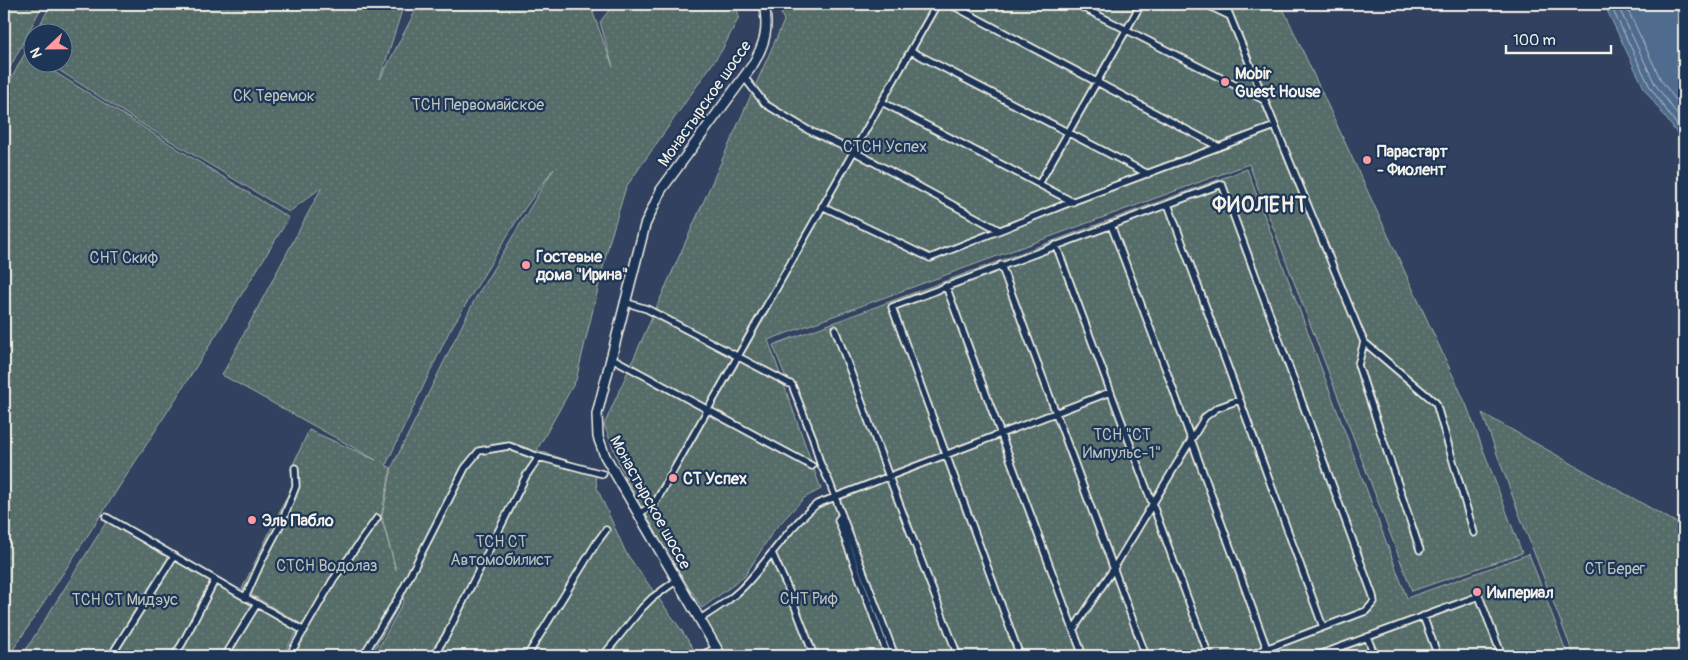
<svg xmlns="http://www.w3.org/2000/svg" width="1688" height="660" viewBox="0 0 1688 660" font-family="Pangolin,sans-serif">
	<defs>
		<pattern id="garden-dots" width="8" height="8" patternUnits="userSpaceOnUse" patternTransform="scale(1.25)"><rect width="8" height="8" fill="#546c69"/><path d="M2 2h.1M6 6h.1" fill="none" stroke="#6d817e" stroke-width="1.8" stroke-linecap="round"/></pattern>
	</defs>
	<rect width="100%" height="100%" fill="#32415f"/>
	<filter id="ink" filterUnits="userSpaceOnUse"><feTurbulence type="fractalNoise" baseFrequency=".02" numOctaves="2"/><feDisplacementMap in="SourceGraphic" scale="10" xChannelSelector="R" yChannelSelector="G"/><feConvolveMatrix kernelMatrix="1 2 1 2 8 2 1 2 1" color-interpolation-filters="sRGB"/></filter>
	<g filter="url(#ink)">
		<!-- garden -->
		<path fill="url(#garden-dots)" stroke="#a4aea8" fill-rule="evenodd" d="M4,4H43L4,79Z
			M51,4H404L380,79L419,4H599L593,13L613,67L600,22L614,4H736L739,17L722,50L626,187L609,243L576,380L537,450L595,470L597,488L626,553L680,628L698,656H374L404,601L403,598L371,656H285L303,625L242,589L293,484L291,469L309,430L376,460L222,375L322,187L289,212L137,121L48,63L62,62V32H36ZM554,168L475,299L392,467L382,517L396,570L381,517L391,468L386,465L449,332L520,215Z
			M778,4H1281L1466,404L1522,553L1412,591L1249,164L768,340L821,489L804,498L774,530L744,577L702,608L654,532L621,468L604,425L784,21Z
			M25,53L32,58V62L40,63L289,218C198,366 104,511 9,656H4V92Z
			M1247,169L1407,598L1529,554L1568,656H895L773,345Z
			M1482,413L1684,527V656H1574L1518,511Z
			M833,498L891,656H725L704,621L762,564L814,506Z
			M107,521L297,631L282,656H22Z"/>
		<!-- water -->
		<path fill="#506c8f" stroke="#92a1b3" d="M1604,4H1684V143L1645,90Z"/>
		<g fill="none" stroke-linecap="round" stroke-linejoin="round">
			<!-- shore -->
			<path stroke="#b2bcc4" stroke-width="1" d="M1610,4L1650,87L1684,135
				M1617,4L1655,84L1684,124
				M1625,4L1661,80L1684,111"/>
			<!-- minor casing -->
			<g stroke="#f4f1e8" stroke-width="9">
				<path id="minor" d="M950,4L1219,147
					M1076,4L1264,100
					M1205,4L1230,16
					M1225,4L1364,342L1436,403L1474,533
					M911,51L1148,174
					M744,77L765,104L808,130L853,151L999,230
					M882,102L1073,202
					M1039,184L1141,4
					M1168,204L1323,627
					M822,206L930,258L1071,202L1275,126
					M1111,225L1166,370L1267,649
					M1056,245L1209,656
					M1001,265L1146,656
					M946,286L1083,656
					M624,302L647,309L792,385L813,438L820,463L829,481L895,656
					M835,329L889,477L958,656
					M1364,342L1358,365L1420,550
					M610,357L812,466
					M639,514L655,503L937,4
					M842,515L838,520L888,656
					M106,517L304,631
					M772,553L789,591L814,656
					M245,598L263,558L282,522L296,486L295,468
					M1423,616L1438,656
					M700,619C717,608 735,597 748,582C771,556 790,526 817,504L1110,392
					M1073,630L1114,568L1205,417L1217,408L1239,400
					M1367,637L1375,656
					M111,656L174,556
					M174,656L182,644L215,580
					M225,656L257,604
					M289,656L333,580L377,518
					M363,656L401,593L465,468L479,451L509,446L539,457L603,474
					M433,656L446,636L526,476L539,457
					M527,656L597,542L606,530
					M603,656L642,608L652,598L677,580
					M700,656L716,648
					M1020,656L892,307L1222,184L1373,596L1374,602L1366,611L1247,656
					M1316,656L1479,596L1502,656"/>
			</g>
			<!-- secondary casing -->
			<g stroke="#f4f1e8" stroke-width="12">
				<path id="secondary" d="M721,656L605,456L598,437L597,414L645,225L661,190L752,66C765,44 769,29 764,4"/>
			</g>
			<!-- minor -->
			<use href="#minor" stroke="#1d3557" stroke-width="5.5"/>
			<!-- secondary -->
			<use href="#secondary" stroke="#1d3557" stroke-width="9"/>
		</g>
	</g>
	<!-- markers -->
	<g fill="#ff9aa2" stroke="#1d3557" stroke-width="2">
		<circle cx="1225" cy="82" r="5"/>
		<circle cx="1367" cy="160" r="5"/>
		<circle cx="526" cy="265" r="5"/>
		<circle cx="673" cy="478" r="5"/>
		<circle cx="252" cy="520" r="5"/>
		<circle cx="1477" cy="592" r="5"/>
	</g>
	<g text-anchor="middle" stroke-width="4.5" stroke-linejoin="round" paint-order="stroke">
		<!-- poi labels -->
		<g font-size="16" font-weight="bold" fill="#f4f1e8" stroke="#1d3557" text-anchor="start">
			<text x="1235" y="79">Mobir<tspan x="1235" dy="18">Guest House</tspan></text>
			<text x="1377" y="157">Парастарт<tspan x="1377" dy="18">- Фиолент</tspan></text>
			<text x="536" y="262">Гостевые<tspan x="536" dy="18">дома "Ирина"</tspan></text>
			<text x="683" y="484">СТ Успех</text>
			<text x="262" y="526">Эль Пабло</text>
			<text x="1487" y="598">Империал</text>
		</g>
		<!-- park labels -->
		<g font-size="16" fill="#bcc2bc" stroke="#1d3557">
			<text x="274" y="101">СК Теремок</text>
			<text x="478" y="110">ТСН Первомайское</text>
			<text x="885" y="152">СТСН Успех</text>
			<text x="124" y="263">СНТ Скиф</text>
			<text x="1122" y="440">ТСН "СТ<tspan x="1122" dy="18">Импульс-1"</tspan></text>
			<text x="501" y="547">ТСН СТ<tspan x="501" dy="18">Автомобилист</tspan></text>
			<text x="327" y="571">СТСН Водолаз</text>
			<text x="1615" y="574">СТ Берег</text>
			<text x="809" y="604">СНТ Риф</text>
			<text x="125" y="605">ТСН СТ Мидэус</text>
		</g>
		<!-- street labels -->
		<g font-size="16" fill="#f4f1e8" stroke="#1d3557">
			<text transform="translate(704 103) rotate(-55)" y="6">Монастырское шоссе</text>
			<text transform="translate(651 502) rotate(61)" y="6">Монастырское шоссе</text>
		</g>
		<!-- district labels -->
		<g font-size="21" font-weight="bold" letter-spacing="1" fill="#f4f1e8" stroke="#1d3557">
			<text x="1260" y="212">ФИОЛЕНТ</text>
		</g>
	</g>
	<!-- margin -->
	<rect width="1688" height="660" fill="none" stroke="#1d3557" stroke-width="20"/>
	<rect x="10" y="10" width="1668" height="640" fill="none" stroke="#f4f1e8" stroke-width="2" filter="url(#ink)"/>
	<!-- north arrow -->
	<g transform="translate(48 48) rotate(248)"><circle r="24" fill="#1d3557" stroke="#738091"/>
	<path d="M0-4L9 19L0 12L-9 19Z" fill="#ff9aa2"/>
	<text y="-8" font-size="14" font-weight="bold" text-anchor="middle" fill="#f4f1e8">N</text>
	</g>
	<!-- scale -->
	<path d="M1506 45v8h105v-8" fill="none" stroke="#f4f1e8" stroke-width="2.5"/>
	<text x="1513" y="45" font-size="15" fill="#f4f1e8" stroke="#1d3557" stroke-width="4" paint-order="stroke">100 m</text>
</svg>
